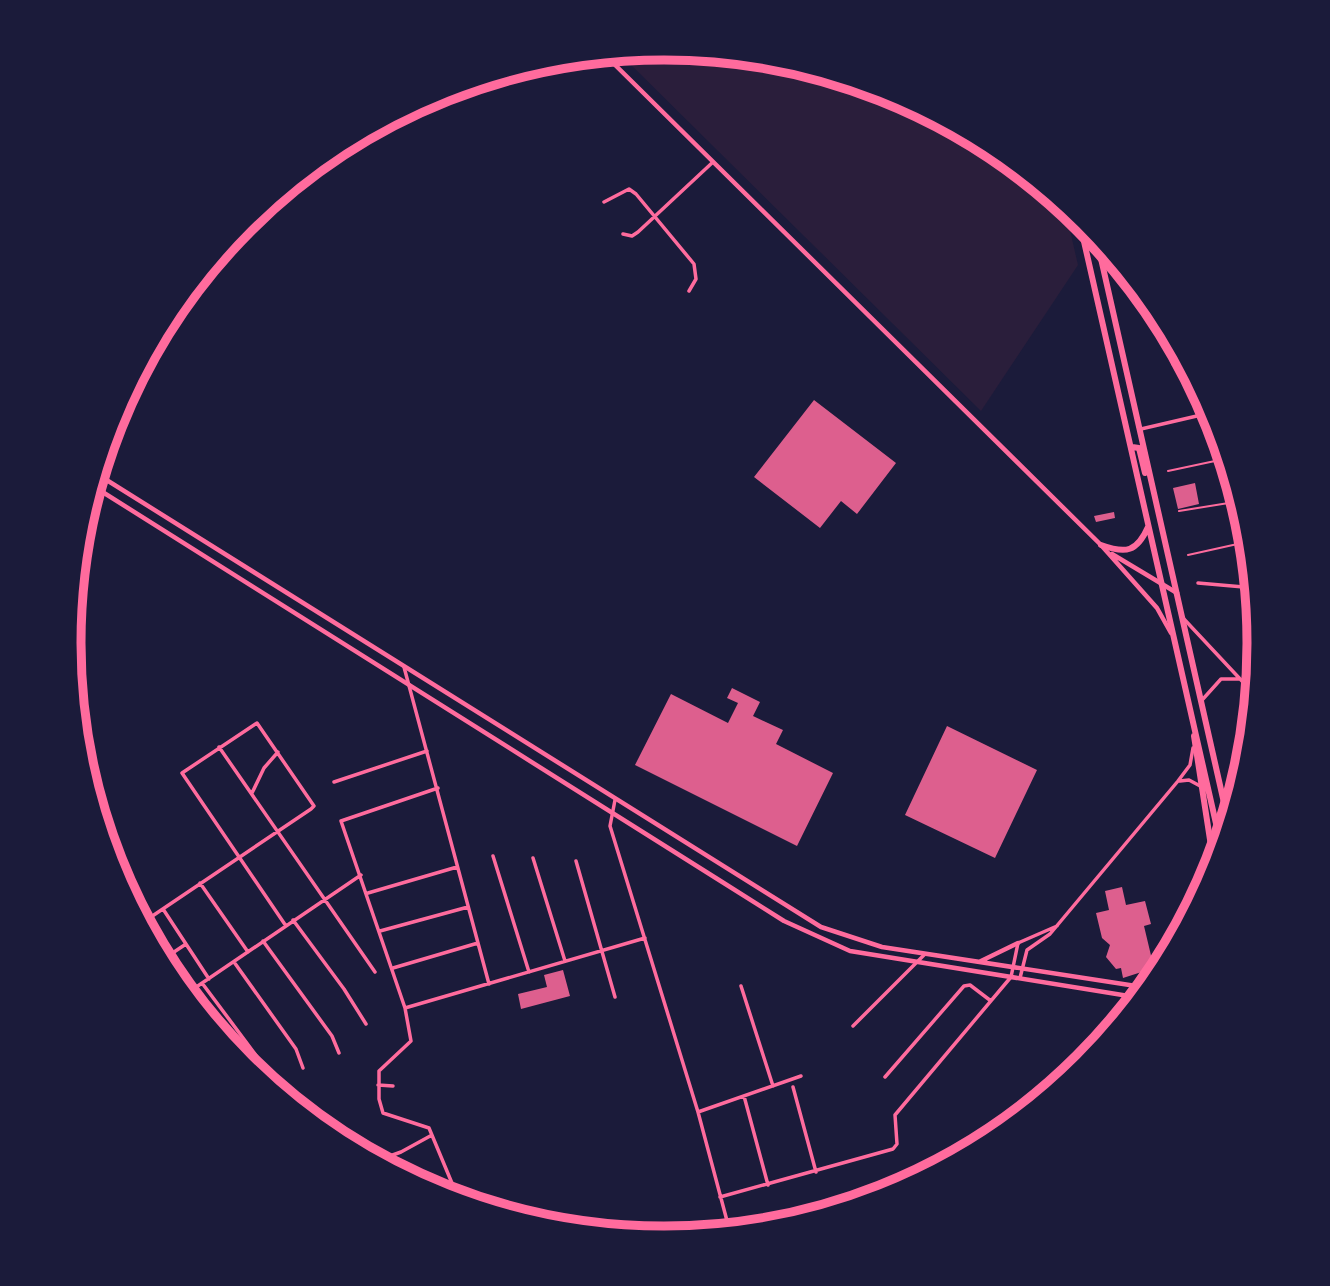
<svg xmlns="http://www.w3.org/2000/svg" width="1330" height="1286" viewBox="0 0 1330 1286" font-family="Mulish,sans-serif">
	<rect width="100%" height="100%" fill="#1b1b3a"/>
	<!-- green -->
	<path fill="#2a1e3b" d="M665,47L782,59L893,93L996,148L1064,204L1078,265L981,411L618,52Z"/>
	<!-- building -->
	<path fill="#dd5f8e" d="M814,400L896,463L857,514L841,501L820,528L754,477Z
		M1195,483L1199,504L1178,509L1173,488Z
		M1114,512L1115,518L1096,522L1094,516Z
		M732,688L760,702L753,716L783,730L776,744L833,773L797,846L635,765L671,694L728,723L738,703L727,698Z
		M947,726L1037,770L995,858L905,815Z
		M1122,887L1126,905L1145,901L1151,924L1144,926L1154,968L1123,978L1121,968L1116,969L1106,957L1110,945L1102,938L1096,913L1109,910L1105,891Z
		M563,970L570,996L521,1009L518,994L547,987L544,975Z"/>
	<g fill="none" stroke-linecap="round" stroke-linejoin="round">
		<!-- service -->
		<path stroke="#ff6b9d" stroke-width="2" d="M1168,471L1229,458
			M1179,511L1241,501
			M1188,555L1251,541"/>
		<!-- minor -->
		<path stroke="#ff6b9d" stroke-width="3.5" d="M604,202L629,189L636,194L694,264L696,279L689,291
			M623,234L632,236L638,232L713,162
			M1160,311L1173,364L1189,366
			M1141,429L1214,412
			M86,510L101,498
			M1198,583L1255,588
			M1183,618L1256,696
			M404,667L489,984
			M1203,699L1221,679H1239
			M219,747L375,972
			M1180,781L1189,780L1202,787
			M334,782L427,751
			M438,788L341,821L405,1008L411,1041L379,1071V1099L383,1113L429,1128L459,1200
			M252,793L264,768L278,752
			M615,800L610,826L698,1112L730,1232
			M493,856L529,972
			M533,858L565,961
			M576,861L615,997
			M200,883L248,952
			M368,893L457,867
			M163,909L209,979
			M293,920L344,989L366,1024
			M142,923L311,809L314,806L257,723L182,773L286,926
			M380,931L468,907
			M263,941L332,1036L339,1053
			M162,960L186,944
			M234,962L296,1049L303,1068
			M393,968L478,943
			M1020,978L1027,950L1050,934L1178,781L1190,765L1193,748
			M202,983L261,1062L272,1088
			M741,986L773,1086
			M186,994L361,875
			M405,1008L645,938
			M853,1026L925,954
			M885,1077L964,986L970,985L991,1001
			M378,1085L393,1086
			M793,1087L816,1172
			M744,1096L768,1185
			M698,1112L801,1076
			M351,1135L360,1152
			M376,1161L401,1152L432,1135
			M720,1197L893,1149L897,1144L895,1115L1011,977L1018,943L1057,926"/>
		<!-- tertiary -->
		<path stroke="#ff6b9d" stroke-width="4.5" d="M603,53L1101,545L1157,608L1171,633
			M97,474L821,927L882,947L1149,988
			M93,486L719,880L784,921L850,951L1141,998
			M1112,554L1177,593
			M981,961L1018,943"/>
		<!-- trunk -->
		<path stroke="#ff6b9d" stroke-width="6" d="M1078,215L1222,850
			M1095,232L1229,825
			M1132,447L1139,448L1145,473
			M1101,545C1126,554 1137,552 1148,527
			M1194,736L1215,872"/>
	</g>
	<!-- crop -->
	<path d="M0 0H1330V1286H0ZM81 643a583 583 0 1 1 1166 0a583 583 0 1 1-1166 0Z" fill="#1b1b3a" fill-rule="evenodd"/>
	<path fill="none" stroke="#ff6b9d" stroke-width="9" d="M81 643a583 583 0 1 1 1166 0a583 583 0 1 1-1166 0Z"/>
</svg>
